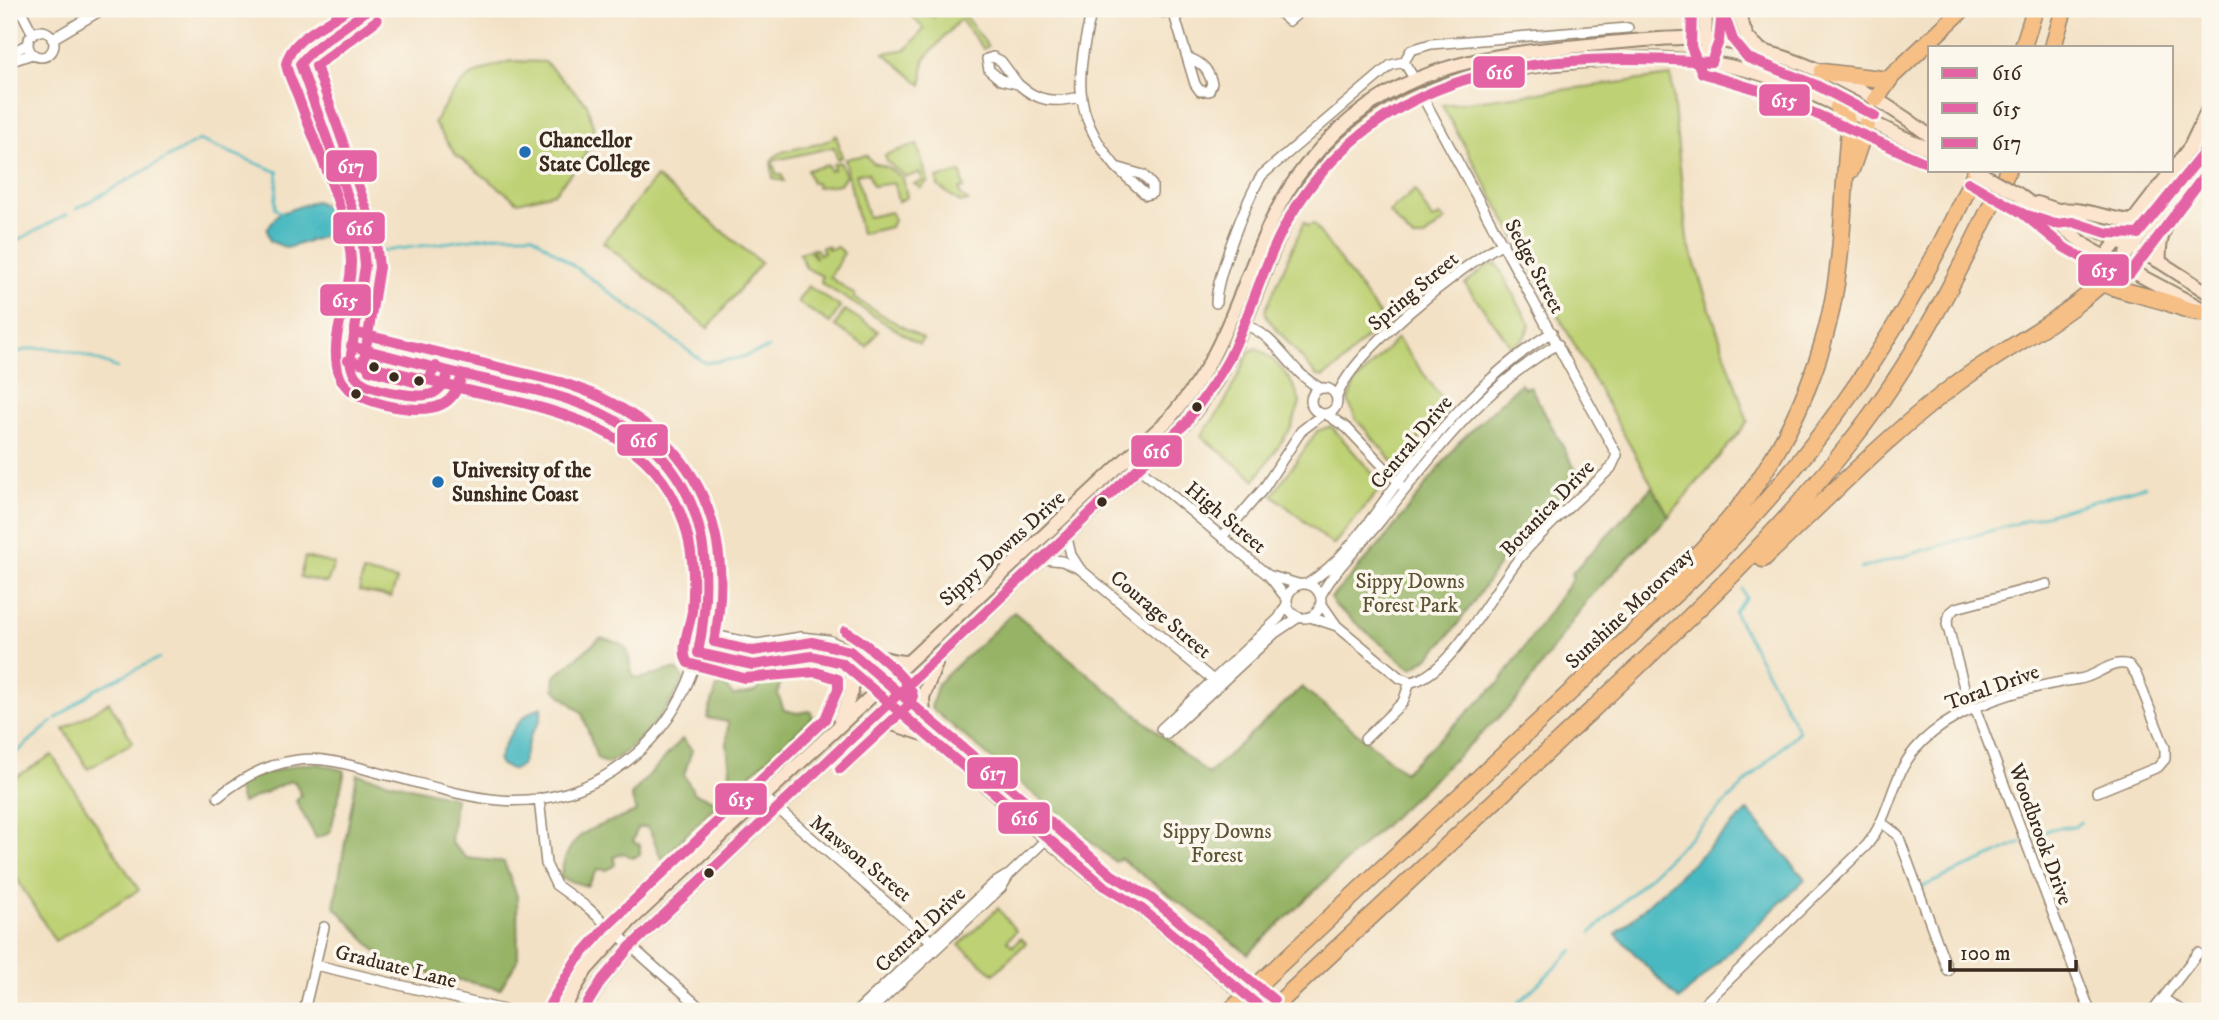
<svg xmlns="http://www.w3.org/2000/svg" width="2219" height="1020" viewBox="0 0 2219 1020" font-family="'IM FELL DW Pica',serif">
	<rect width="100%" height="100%" fill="#fbf7ec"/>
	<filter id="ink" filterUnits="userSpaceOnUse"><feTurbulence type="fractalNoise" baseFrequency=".0143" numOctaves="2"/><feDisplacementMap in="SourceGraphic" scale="14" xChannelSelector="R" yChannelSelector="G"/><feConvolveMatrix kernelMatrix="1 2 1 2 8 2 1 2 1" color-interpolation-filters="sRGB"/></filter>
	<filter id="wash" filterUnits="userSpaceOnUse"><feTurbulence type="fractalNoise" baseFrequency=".00686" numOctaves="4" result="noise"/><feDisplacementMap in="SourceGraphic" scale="28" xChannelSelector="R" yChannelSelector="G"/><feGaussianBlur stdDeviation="1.57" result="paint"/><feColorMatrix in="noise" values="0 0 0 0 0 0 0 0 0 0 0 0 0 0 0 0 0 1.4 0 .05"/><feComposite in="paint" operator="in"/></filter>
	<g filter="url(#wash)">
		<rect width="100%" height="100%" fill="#f3e1c5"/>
		<!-- green -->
		<path fill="#bed174" stroke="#7c7e49" stroke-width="2" d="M941,9H971L965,16L988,46L984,49L960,19L924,60L922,85L884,53L907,49L924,29L911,15L917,10L934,17Z
			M511,61L545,62L587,104L594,130L584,158L554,193L518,202L456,155L434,123C457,83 465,73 511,61Z
			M1671,76L1687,240L1748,422L1669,516L1442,105Z
			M836,135L842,157L837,159L834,147L772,161L777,175H782L784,181L773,179L771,161C784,143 819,151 836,135Z
			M917,144L928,181L921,188L914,184L923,181L920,173L906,177L887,162L885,155Z
			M866,155L873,163L887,167L903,178L907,197L898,202L894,183L873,186L868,173L856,174L868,217L891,212L894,221L890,227L861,234L845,159Z
			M840,162L846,175L840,184L817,187L816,183H812L807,170L828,165L830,171L834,169L833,164Z
			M961,172L964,188L959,189L961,196L968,201L961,203L938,186L937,178Z
			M656,177L761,263L708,328L603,242Z
			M1415,190L1432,220L1440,216L1446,220L1423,238H1412L1389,212Z
			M1304,222L1308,226L1313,223L1383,320L1338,367L1323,377L1317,376L1268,319L1265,311Z
			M828,246V249L837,247L844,253L830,277L855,295L854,298L923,339L919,344L821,283L822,276L806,268L799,253L809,250L816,258L812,249H817L819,254L823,253L822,247Z
			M1497,264L1530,325L1524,338L1512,347L1465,284L1488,265Z
			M808,286L840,307L830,323L797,302Z
			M845,310L878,331L867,347L835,326Z
			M1397,338L1447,405L1400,462L1394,463L1356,419L1348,401L1355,383Z
			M1257,348C1276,360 1295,381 1300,403L1291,428L1255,480L1201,436L1223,406L1250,351Z
			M1331,426L1380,482V489L1333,545L1273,495L1317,431Z
			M305,557L334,564L327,583L300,577Z
			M363,572L397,580L391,597L359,591Z
			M109,702L133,742L88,769L64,729Z
			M52,755L139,890L55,941L9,866V781Z
			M998,908L1016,931L1007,941L1013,946L1021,938L1026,943L994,974L959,945Z"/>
		<!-- forest -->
		<path fill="#96b366" stroke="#686e42" stroke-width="2" d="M1521,383L1524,388L1530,386L1580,478C1559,498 1534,518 1515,541C1495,568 1440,662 1410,668L1334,605L1331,598L1387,536L1459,442Z
			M1652,487L1669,516L1588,599L1517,700L1248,954L1120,858L1115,862L931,708L938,683L1014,612L1208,774L1302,687L1404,772L1499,683L1573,578L1571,574Z
			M600,638C639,645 623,653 634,677C648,681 662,668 678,670L684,680C665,713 641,745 607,764L597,758L582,713L554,689L555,676Z
			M774,674L780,682L778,694L784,710L797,713L810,711L813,717L726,797L730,771L727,745L728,722L707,718L717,687L725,685L733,696L755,692L770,675Z
			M682,739L692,750L684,775L694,793L719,802L662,859C655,848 655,837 647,827L637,828L633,842L640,845V855L632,858L624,853L614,857L615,865L607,870L598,869L587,886L560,878C568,828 594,829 636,812L631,795Z
			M300,764H320L345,771L330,833L316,838L296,801L301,795L295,782L290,781L242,803L237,786L254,777Z
			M357,774L455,798L451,843L467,858L504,862L517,896L518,959L500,989L388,964L334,906Z"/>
		<!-- water -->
		<path fill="#4ab9c1" stroke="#427270" stroke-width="2" d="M315,201L327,207L333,219L322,237L287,248L270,241L267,229L278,214Z
			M542,707L540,721L531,734L521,766L513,770L501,765L498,760C506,739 519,713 542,707Z
			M1748,811L1805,879L1679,1000L1616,934Z"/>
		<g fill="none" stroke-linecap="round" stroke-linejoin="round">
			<!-- stream -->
			<path stroke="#4ab9c1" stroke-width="2.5" d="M76,209L199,140L278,172L275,208L283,214
				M323,234L342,243
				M9,245L67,214
				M377,252L501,235H532L705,363L739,358L769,348
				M9,356C43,338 83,354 117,368
				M1860,569L2145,486
				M56,719L94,690L159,658
				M9,759L52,722
				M2029,839L2051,829L2075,826L2081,822
				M1920,888L2023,842
				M1591,933L1799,731L1734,612L1746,598L1742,589
				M1510,1011L1573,950"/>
		</g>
	</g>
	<g filter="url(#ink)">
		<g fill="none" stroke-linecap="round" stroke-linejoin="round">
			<!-- street casing -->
			<g stroke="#978672" stroke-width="12">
				<path id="street" d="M20,9L33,34
					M368,9L339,34L312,49L300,64L304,71L313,69L376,9
					M900,9H912
					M1092,9C1077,75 1070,111 1116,167
					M1142,9L1174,14L1188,9
					M1275,9L1289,21L1296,15V9
					M1174,14L1195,84L1200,91H1209L1212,83C1208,69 1202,63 1189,58
					M28 44a13 13 0 1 1 26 0a13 13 0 1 1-26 0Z
					M52,39L103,9
					M9,54L28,44
					M993,57L1001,61L1018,84L1001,80L989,70L987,59Z
					M9,62L32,54
					M1404,62L1411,50L1431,44L1628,28
					M1404,62L1415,80
					M1018,84C1038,102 1054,103 1080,97
					M1116,167L1143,175L1152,185V193L1146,195Z
					M1216,303C1216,277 1247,198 1262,175L1391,65L1404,62
					M1244,324C1280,338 1288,371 1320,388
					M1311 401a13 13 0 1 1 26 0a13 13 0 1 1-26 0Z
					M1337,397C1351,353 1461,266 1503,243
					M1326,414L1347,428L1401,485
					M1128,459L1269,576L1287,599
					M1222,537L1264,488L1301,431L1323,414
					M1067,538L1071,555L1080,569
					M1044,559L1062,561L1080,569L1219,685
					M1271,576L1298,584
					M1287 601a17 17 0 1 1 34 0a17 17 0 1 1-34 0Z
					M1307,584C1346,560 1372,516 1399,481C1442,426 1492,369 1552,332
					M1321,595C1336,567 1361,546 1381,520C1434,453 1483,387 1558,344
					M1321,603L1337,626L1400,678L1410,682
					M1310,617L1337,626
					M703,633L757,644L801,637L828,640L851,650L886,682
					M698,653L753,665L812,656L826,657L842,663L876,691
					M1410,682C1451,677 1495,585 1522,555C1549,523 1581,497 1611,468L1617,455L1421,94
					M1975,708L2090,1011
					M1970,709L1947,624L1950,613L1956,608L2047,584
					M1161,729L1279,618L1287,604
					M1166,734L1275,633L1299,617
					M1365,739L1403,702L1410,682
					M763,796L937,946
					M218,797C241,778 267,764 298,760C328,756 362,769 391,776C427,785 463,797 500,800C582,806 656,757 688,682C711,628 716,567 696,512C675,457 633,425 581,403L351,346
					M539,798L546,864L556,885L588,908L704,1011
					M1882,823L1898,835L1948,971
					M316,965L508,1011
					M2164,999L2182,1011
					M304,1011L324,927
					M857,1011L993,884L1006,876
					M870,1011L1001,888L1009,875L1057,829
					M1697,1011L1867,845C1886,821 1890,793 1903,767C1933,711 2020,688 2079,679C2097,677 2111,659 2129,665L2136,674L2165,748V759L2158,767L2097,792
					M2153,1011L2198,953"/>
			</g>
			<!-- secondary casing -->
			<g stroke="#978672" stroke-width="16">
				<path id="secondary" d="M1706,9L1705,44L1710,61
					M1737,9L1747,37L1758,47
					M1711,62L1719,41L1722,9
					M2018,194L2094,251L2201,308
					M2037,203L2058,210L2160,262L2210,294
					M2059,210C2083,207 2107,219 2132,221
					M2126,255L2195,167L2210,139
					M2105,257L2190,147L2210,105
					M2160,262C2156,214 2192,208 2195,167
					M855,653C874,652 888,662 907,662
					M893,689L1095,861L1130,896
					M885,698L1047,839L1104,886L1142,909L1238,989
					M924,717L923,697L936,664
					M840,720L852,692V672
					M870,721L889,723L926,735
					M562,1011L586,970L631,920L1169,419C1186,399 1202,378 1214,354C1247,291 1261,221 1306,165C1388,64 1479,55 1599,44C1644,40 1691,33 1736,44C1806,59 1874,92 1930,136
					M583,1011L602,980L629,948L1186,423C1202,402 1218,381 1230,357C1256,303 1270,243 1304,193C1373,92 1463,71 1578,62C1636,57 1689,55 1746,70C1810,87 1869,124 1930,149"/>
			</g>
			<!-- highway casing -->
			<g stroke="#978672" stroke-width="19">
				<path id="highway" d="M2023,47L2035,9
					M2053,47L2064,9
					M1822,72L1889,80
					M1876,99L1892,76L1963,9
					M1851,170L1868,120
					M2102,283C2123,292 2144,295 2166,302C2182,307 2190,313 2208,312
					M1763,559C1826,500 1887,436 1956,384C2009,344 2076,315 2119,265
					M1659,595C1689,563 1722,531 1748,496C1796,429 1828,351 1838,269C1844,223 1844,177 1849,131L1846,117L1838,107
					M1230,1011L1689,581C1812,464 1908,325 1976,170
					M1270,1011C1377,910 1485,810 1593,709C1682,625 1773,541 1849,444C1915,361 1963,266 2008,170"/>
			</g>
			<!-- street -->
			<use href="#street" stroke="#fff" stroke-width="9"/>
			<!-- secondary -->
			<use href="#secondary" stroke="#fbe5cf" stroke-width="12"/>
			<!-- highway -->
			<use href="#highway" stroke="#f5bf86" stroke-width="16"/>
			<!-- secondary-bridge casing -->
			<g stroke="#978672" stroke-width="16" stroke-linecap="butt">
				<path id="secondary-bridge" d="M1975,170L2018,194
					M1238,989L1265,1011"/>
			</g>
			<!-- secondary-bridge -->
			<use href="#secondary-bridge" stroke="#fbe5cf" stroke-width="12"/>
			<!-- bus-1 casing -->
			<g stroke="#fbf7ec" stroke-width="16">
				<path id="bus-1" d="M368,9C346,28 317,42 300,64L362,236L365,266L350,361C352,369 353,376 360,381C372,390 419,400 434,393C443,388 446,380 449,371
					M351,346C391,356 430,367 470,376C507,385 547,390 583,405C697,451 720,541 698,653L753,665L812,656L842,663L1104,886L1142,909L1265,1011
					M583,1011L602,980L629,948L1186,423C1201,400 1221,377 1232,352C1254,305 1267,251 1296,207C1392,60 1551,52 1711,62L1719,41L1722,9"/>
			</g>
			<!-- bus-2 casing -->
			<g stroke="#fbf7ec" stroke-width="16">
				<path id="bus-2" d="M347,9C328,25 291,37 286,64C288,76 295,88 299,99C315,145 349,215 351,261C352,300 326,338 340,377C349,403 418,416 441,405C453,400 458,388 462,376
					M1692,9L1691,47L1702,73L1769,93L1924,162
					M1724,14L1733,40L1748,58L1816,85L1875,116
					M1968,182L2022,213L2065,248L2119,279L2130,274L2210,168
					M2027,215L2055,224L2073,222L2107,233L2138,234L2201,156L2210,137
					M348,360C387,370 427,380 467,390C561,411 666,430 689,542C694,564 694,588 692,611C690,627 679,649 688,663L744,678L816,672L838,679V689L825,719L606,927L575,962L550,1004
					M840,769L909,705L913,696C910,678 862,640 845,631"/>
			</g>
			<!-- bus-3 casing -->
			<g stroke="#fbf7ec" stroke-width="16">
				<path id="bus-3" d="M377,20L316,66L375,233L379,267L364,360L369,370L414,382L428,380L436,366
					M354,332L560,382C685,420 740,515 714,642L753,651L813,642L850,651L1112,875L1151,898L1274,1000"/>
			</g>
			<!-- bus-1 -->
			<use href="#bus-1" stroke="#e463a4" stroke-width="10"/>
			<!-- bus-2 -->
			<use href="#bus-2" stroke="#e463a4" stroke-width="10"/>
			<!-- bus-3 -->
			<use href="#bus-3" stroke="#e463a4" stroke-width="10"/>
		</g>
	</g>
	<!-- markers -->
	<g fill="#1f6fb2" stroke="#fbf7ec" stroke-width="2.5">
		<circle cx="525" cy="152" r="7"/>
		<circle cx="438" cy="482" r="7"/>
	</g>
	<g fill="#3b2a1e" stroke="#fbf7ec" stroke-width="2.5">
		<circle cx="374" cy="367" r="6"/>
		<circle cx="394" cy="377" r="6"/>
		<circle cx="419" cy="381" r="6"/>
		<circle cx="356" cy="394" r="6"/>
		<circle cx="1197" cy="407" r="6"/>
		<circle cx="1102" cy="502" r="6"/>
		<circle cx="709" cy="873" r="6"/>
	</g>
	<g text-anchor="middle" stroke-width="7" stroke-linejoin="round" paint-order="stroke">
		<!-- poi labels -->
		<g font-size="21" font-weight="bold" fill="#3b2a1e" stroke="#fbf7ec" text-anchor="start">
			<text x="539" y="147">Chancellor<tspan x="539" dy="24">State College</tspan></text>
			<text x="452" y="477">University of the<tspan x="452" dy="24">Sunshine Coast</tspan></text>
		</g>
		<!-- street labels -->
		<g font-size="21" fill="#3b2a1e" stroke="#fbf7ec">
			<text transform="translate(1535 266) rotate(62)" y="7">Sedge Street</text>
			<text transform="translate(1413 291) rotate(-40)" y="7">Spring Street</text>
			<text transform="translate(1411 442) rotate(-50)" y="7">Central Drive</text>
			<text transform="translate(1547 508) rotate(-46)" y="7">Botanica Drive</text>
			<text transform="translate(1226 517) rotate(40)" y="7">High Street</text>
			<text transform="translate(1002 548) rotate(-42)" y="7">Sippy Downs Drive</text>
			<text transform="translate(1629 608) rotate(-43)" y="7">Sunshine Motorway</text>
			<text transform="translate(1161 614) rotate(40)" y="7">Courage Street</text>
			<text transform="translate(1992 687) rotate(-20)" y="7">Toral Drive</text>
			<text transform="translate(2041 834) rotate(70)" y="7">Woodbrook Drive</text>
			<text transform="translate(861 858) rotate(39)" y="7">Mawson Street</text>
			<text transform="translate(920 929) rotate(-43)" y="7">Central Drive</text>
			<text transform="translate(396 966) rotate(14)" y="7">Graduate Lane</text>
		</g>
		<!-- park labels -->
		<g font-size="21" fill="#5c5434" stroke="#fbf7ec">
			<text x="1410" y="588">Sippy Downs<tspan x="1410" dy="24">Forest Park</tspan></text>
			<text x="1217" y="838">Sippy Downs<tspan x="1217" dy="24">Forest</tspan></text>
		</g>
	</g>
	<g stroke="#fbf7ec" stroke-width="2.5">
		<rect x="1472" y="55" width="54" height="34" rx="7" fill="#e463a4"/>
		<rect x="1758" y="83" width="53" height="34" rx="7" fill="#e463a4"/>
		<rect x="325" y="149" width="53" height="34" rx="7" fill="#e463a4"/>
		<rect x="332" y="211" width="54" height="34" rx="7" fill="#e463a4"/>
		<rect x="2077" y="253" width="53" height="34" rx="7" fill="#e463a4"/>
		<rect x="319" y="283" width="53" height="34" rx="7" fill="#e463a4"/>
		<rect x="616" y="423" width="53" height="34" rx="7" fill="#e463a4"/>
		<rect x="1130" y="434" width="53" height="34" rx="7" fill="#e463a4"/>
		<rect x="966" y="756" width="53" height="34" rx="7" fill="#e463a4"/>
		<rect x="714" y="782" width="54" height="34" rx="7" fill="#e463a4"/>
		<rect x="997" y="801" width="54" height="34" rx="7" fill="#e463a4"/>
	</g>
	<g font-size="19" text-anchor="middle" font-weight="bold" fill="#fff">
		<text x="1499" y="79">616</text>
		<text x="1784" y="107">615</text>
		<text x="351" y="173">617</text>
		<text x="359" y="235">616</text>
		<text x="2104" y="277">615</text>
		<text x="345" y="307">615</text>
		<text x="643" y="447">616</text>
		<text x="1156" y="458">616</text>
		<text x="993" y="780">617</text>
		<text x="741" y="806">615</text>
		<text x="1024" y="825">616</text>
	</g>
	<!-- margin -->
	<rect width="2219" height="1020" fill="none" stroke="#fbf7ec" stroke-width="35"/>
	<!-- legend -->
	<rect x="1928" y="46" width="245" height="126" fill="#fbf7ec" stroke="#aea59a" stroke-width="2"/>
	<rect x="1942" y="68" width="35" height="10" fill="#e463a4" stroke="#aea59a" stroke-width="2"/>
	<text x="1992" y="80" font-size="21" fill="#3b2a1e">616</text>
	<rect x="1942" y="103" width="35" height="10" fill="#e463a4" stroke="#aea59a" stroke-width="2"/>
	<text x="1992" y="116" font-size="21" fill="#3b2a1e">615</text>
	<rect x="1942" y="138" width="35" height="10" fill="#e463a4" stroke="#aea59a" stroke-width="2"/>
	<text x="1992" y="150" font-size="21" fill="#3b2a1e">617</text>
	<!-- scale -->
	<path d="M1950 960v10h126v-10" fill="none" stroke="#3b2a1e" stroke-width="3.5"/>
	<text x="1960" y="960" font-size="21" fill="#3b2a1e" stroke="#fbf7ec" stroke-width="5" paint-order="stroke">100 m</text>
</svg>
